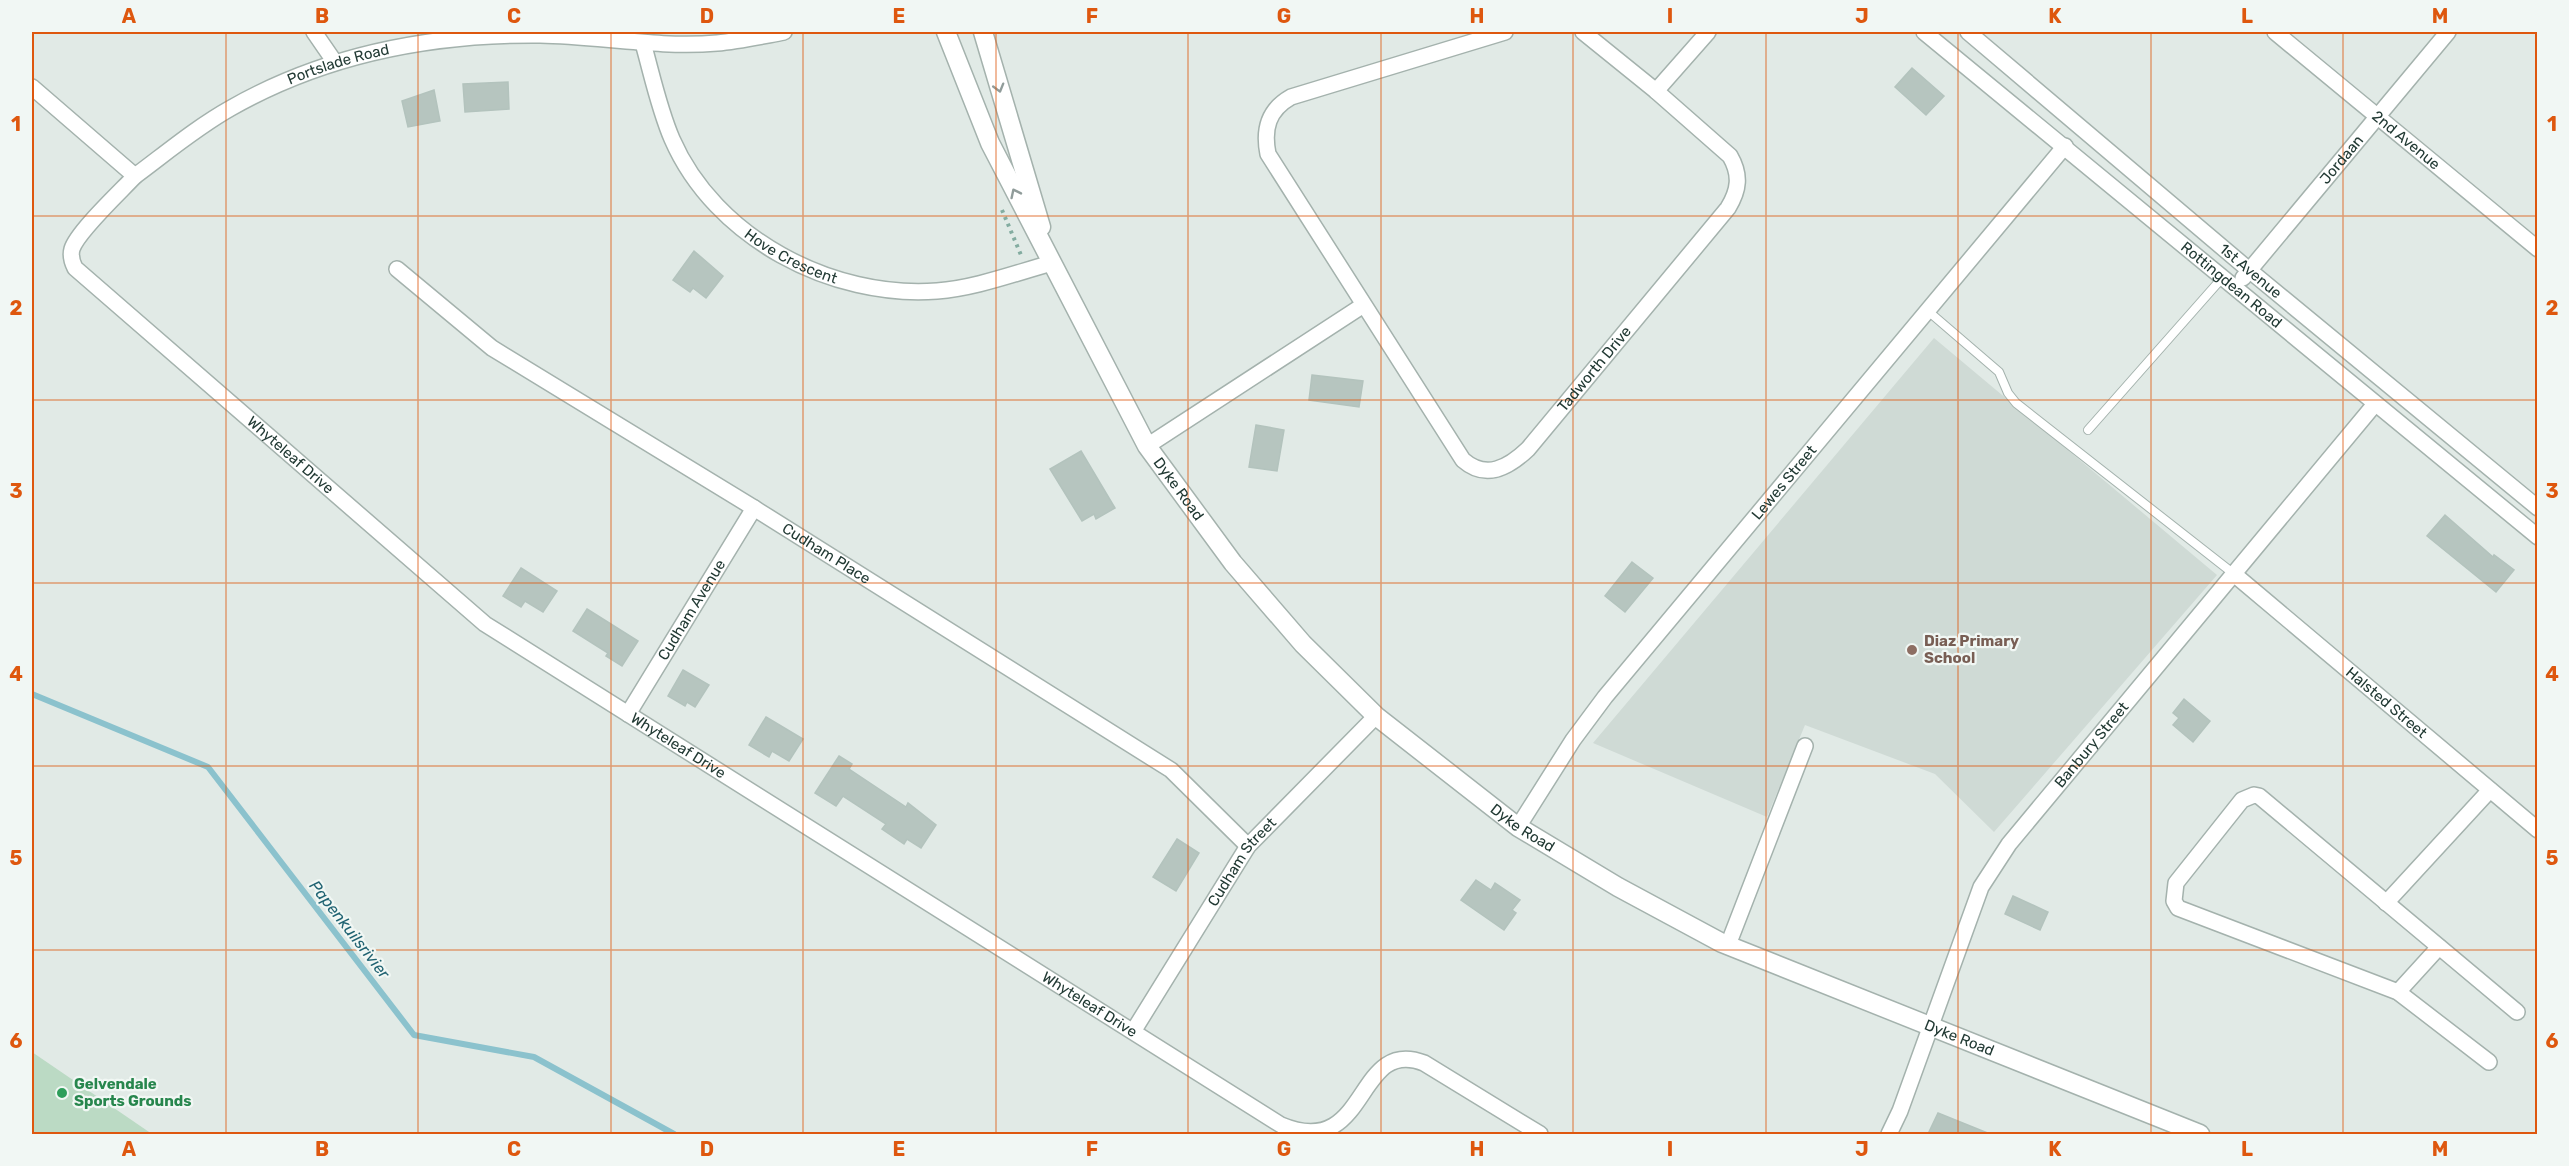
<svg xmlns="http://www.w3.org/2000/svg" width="2569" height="1166" viewBox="0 0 2569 1166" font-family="Rubik,sans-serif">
	<rect width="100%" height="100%" fill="#e1eae6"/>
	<!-- built -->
	<path fill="#cfdad5" d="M1934,338L2217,575L1994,832L1935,774L1805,725L1767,817L1593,743Z"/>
	<!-- green -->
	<path fill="#bbdac4" d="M32,1052L152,1134H32Z"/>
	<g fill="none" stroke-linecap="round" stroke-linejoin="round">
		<!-- stream -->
		<path stroke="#8bc2cd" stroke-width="6" d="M32,694L208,767L414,1035L534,1057L674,1134"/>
	</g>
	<!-- building -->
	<path fill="#b6c5bf" stroke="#b3c3bd" stroke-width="1.5" d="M1912,68L1944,96L1926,115L1895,87Z
		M508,82L509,109L465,112L463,84Z
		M434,90L440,121L408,127L402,101Z
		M694,251L723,276L706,298L693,288L690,292L673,280Z
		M1312,375L1363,381L1359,407L1309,400Z
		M1256,425L1284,430L1277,471L1249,467Z
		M1081,451L1115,508L1096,519L1094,514L1082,521L1050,469Z
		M2445,515L2493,557L2494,555L2514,570L2496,592L2427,536Z
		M1632,562L1653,578L1625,612L1605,596Z
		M521,568L557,591L543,612L525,601L521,607L503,596Z
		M587,609L638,641L622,666L606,656L608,653L573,631Z
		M683,670L709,685L695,707L687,702L685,706L668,696Z
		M2184,699L2210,721L2193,742L2173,725L2179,718L2173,713Z
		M766,717L803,739L789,761L772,751L769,757L749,745Z
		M839,756L852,764L849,769L906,807L908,803L936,825L921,848L907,839L904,844L882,829L886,824L843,796L836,806L815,793Z
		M1177,839L1199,853L1176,891L1153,877Z
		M1476,880L1491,890L1495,883L1520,900L1512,910L1516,913L1504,930L1461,900Z
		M2013,896L2048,912L2040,930L2005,914Z
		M1938,1113L1990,1134H1928Z"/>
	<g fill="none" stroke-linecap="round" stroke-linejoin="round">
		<!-- service casing -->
		<g stroke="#a4b2ad" stroke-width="10">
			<path id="service" d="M1928,311L1999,372L2008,393L2016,403L2234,574
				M2088,430L2223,277"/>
		</g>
		<!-- minor casing -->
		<g stroke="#a4b2ad" stroke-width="18">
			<g id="minor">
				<path d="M314,32L334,61"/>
				<path id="s1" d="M1505,32L1291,97C1268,110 1263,129 1268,154L1463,460C1486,480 1508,468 1528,449L1728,208C1739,190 1741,175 1730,156L1656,91L1583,32"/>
				<path id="s2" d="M1924,32L2538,537"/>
				<path id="s3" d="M1968,32L2249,270L2538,508"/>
				<path id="s4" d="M2275,32L2538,249"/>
				<path id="s5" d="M643,43C652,75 659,109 672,139C715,238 832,299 937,291C976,288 1015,273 1052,263"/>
				<path id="s6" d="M32,87L135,176C121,191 77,232 72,249C70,256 72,262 75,268L485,624L1281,1125C1370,1162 1354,1036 1424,1063L1540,1134"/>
				<path d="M1656,91L1708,32"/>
				<path id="s7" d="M135,176C166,153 197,127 231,108C326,54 432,34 540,35C599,36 658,48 717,43C739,41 762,36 784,32"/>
				<path id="s8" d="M397,269L492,348L754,508L1171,770L1248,846"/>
				<path id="s9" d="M2243,278L2448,32"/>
				<path d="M1147,446L1362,306"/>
				<path id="s10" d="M2235,575L2538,830"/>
				<path id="s11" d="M628,714L754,508"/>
				<path id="s12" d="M1518,827L1573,740L1605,697L2065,146"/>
				<path d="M2386,903L2490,790"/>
				<path d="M1728,945L1805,746"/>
				<path d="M2398,992L2439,947"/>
				<path id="s13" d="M1134,1030L1248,846L1376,716"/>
				<path d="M2489,1062L2398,992L2178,908L2174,901L2176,883L2242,800L2254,795L2259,796L2517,1012"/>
				<path id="s14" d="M1889,1134L1900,1111L1981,887L2009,844L2375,404"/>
			</g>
		</g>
		<!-- tertiary casing -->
		<g stroke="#a4b2ad" stroke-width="21">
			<g id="tertiary">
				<path id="s15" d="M946,32L990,143L1147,446L1233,563L1303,644L1376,716L1518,827L1618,887L1722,943L2200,1134"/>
				<path d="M983,32L1041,227"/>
			</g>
		</g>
		<!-- path -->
		<path stroke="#83aca0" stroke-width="4" stroke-dasharray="3 4.5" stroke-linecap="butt" d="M1002,210L1021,255"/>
		<!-- service -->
		<use href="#service" stroke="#fff" stroke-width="8"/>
		<!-- minor -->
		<use href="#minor" stroke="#fff" stroke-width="15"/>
		<!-- tertiary -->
		<use href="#tertiary" stroke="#fff" stroke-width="18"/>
	</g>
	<!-- one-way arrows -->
	<defs><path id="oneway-chevron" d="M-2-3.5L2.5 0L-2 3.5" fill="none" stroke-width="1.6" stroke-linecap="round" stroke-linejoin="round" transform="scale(1.5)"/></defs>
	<g stroke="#909c9a">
		<use href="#oneway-chevron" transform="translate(999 88) rotate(74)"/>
		<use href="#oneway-chevron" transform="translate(1015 193) rotate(-116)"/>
	</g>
	<!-- grid -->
	<path fill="none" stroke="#de570e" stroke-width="1.5" stroke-opacity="0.55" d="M226,32V1134M418,32V1134M611,32V1134M803,32V1134M996,32V1134M1188,32V1134M1381,32V1134M1573,32V1134M1766,32V1134M1958,32V1134M2151,32V1134M2343,32V1134M32,216H2538M32,400H2538M32,583H2538M32,766H2538M32,950H2538"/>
	<!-- markers -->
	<circle fill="#8d6e63" stroke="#f1f7f4" stroke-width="2" cx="1912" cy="650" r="6"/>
	<circle fill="#2e9e5b" stroke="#f1f7f4" stroke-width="2" cx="62" cy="1093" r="6"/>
	<g text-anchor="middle" stroke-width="4.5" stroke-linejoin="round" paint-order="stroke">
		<!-- street labels -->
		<g font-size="15" fill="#223a34" stroke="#f1f7f4">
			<text dy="5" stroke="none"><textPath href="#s7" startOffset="234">Portslade Road</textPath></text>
			<text dy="5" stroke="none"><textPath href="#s4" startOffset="170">2nd Avenue</textPath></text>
			<text dy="5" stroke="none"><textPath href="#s9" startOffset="154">Jordaan</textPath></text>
			<text dy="5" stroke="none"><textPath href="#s5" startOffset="272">Hove Crescent</textPath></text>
			<text dy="5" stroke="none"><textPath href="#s3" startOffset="370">1st Avenue</textPath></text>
			<text dy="5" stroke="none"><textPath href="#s2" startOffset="398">Rottingdean Road</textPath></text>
			<text dy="5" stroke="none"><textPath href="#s1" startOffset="831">Tadworth Drive</textPath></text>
			<text dy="5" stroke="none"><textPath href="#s6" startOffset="538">Whyteleaf Drive</textPath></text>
			<text dy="5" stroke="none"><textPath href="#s12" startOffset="436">Lewes Street</textPath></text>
			<text dy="5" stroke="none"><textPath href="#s15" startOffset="514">Dyke Road</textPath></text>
			<text dy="5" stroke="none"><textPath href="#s8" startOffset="516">Cudham Place</textPath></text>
			<text dy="5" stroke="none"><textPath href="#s11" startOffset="122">Cudham Avenue</textPath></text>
			<text dy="5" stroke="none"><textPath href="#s10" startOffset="198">Halsted Street</textPath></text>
			<text dy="5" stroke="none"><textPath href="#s6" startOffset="1024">Whyteleaf Drive</textPath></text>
			<text dy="5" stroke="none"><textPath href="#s14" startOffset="444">Banbury Street</textPath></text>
			<text dy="5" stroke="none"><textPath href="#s15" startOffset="1000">Dyke Road</textPath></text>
			<text dy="5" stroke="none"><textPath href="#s13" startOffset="200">Cudham Street</textPath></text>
			<text dy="5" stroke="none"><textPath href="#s6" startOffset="1510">Whyteleaf Drive</textPath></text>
			<text dy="5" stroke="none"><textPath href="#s15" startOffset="1486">Dyke Road</textPath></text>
		</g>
		<!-- education labels -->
		<g font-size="15" font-weight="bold" fill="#785e54" stroke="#f1f7f4" text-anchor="start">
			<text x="1924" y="646">Diaz Primary<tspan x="1924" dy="17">School</tspan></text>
		</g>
		<!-- leisure labels -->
		<g font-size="15" font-weight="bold" fill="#27864d" stroke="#f1f7f4" text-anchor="start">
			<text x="74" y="1089">Gelvendale<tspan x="74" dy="17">Sports Grounds</tspan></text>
		</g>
		<!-- water labels -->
		<g font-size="16" font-style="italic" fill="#206372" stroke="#f1f7f4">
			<text transform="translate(350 929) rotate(52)" y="6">Papenkuilsrivier</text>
		</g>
	</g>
	<!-- border -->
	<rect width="2569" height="1166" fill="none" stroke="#f1f7f4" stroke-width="66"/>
	<rect x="33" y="33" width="2503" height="1100" fill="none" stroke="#de570e" stroke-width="2"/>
	<g font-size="20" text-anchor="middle" font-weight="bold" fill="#de570e">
		<text x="129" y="23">A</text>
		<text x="322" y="23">B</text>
		<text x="514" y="23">C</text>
		<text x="707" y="23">D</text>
		<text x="899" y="23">E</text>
		<text x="1092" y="23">F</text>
		<text x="1284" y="23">G</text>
		<text x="1477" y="23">H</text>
		<text x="1670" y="23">I</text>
		<text x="1862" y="23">J</text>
		<text x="2055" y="23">K</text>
		<text x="2247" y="23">L</text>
		<text x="2440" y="23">M</text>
		<text x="16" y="131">1</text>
		<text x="2552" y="131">1</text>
		<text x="16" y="315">2</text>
		<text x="2552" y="315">2</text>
		<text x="16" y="498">3</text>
		<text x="2552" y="498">3</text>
		<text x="16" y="681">4</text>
		<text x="2552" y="681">4</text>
		<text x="16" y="865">5</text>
		<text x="2552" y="865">5</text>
		<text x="16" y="1048">6</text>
		<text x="2552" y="1048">6</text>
		<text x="129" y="1156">A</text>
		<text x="322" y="1156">B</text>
		<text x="514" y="1156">C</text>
		<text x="707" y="1156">D</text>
		<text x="899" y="1156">E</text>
		<text x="1092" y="1156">F</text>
		<text x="1284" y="1156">G</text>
		<text x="1477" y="1156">H</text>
		<text x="1670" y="1156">I</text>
		<text x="1862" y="1156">J</text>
		<text x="2055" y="1156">K</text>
		<text x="2247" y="1156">L</text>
		<text x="2440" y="1156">M</text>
	</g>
</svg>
